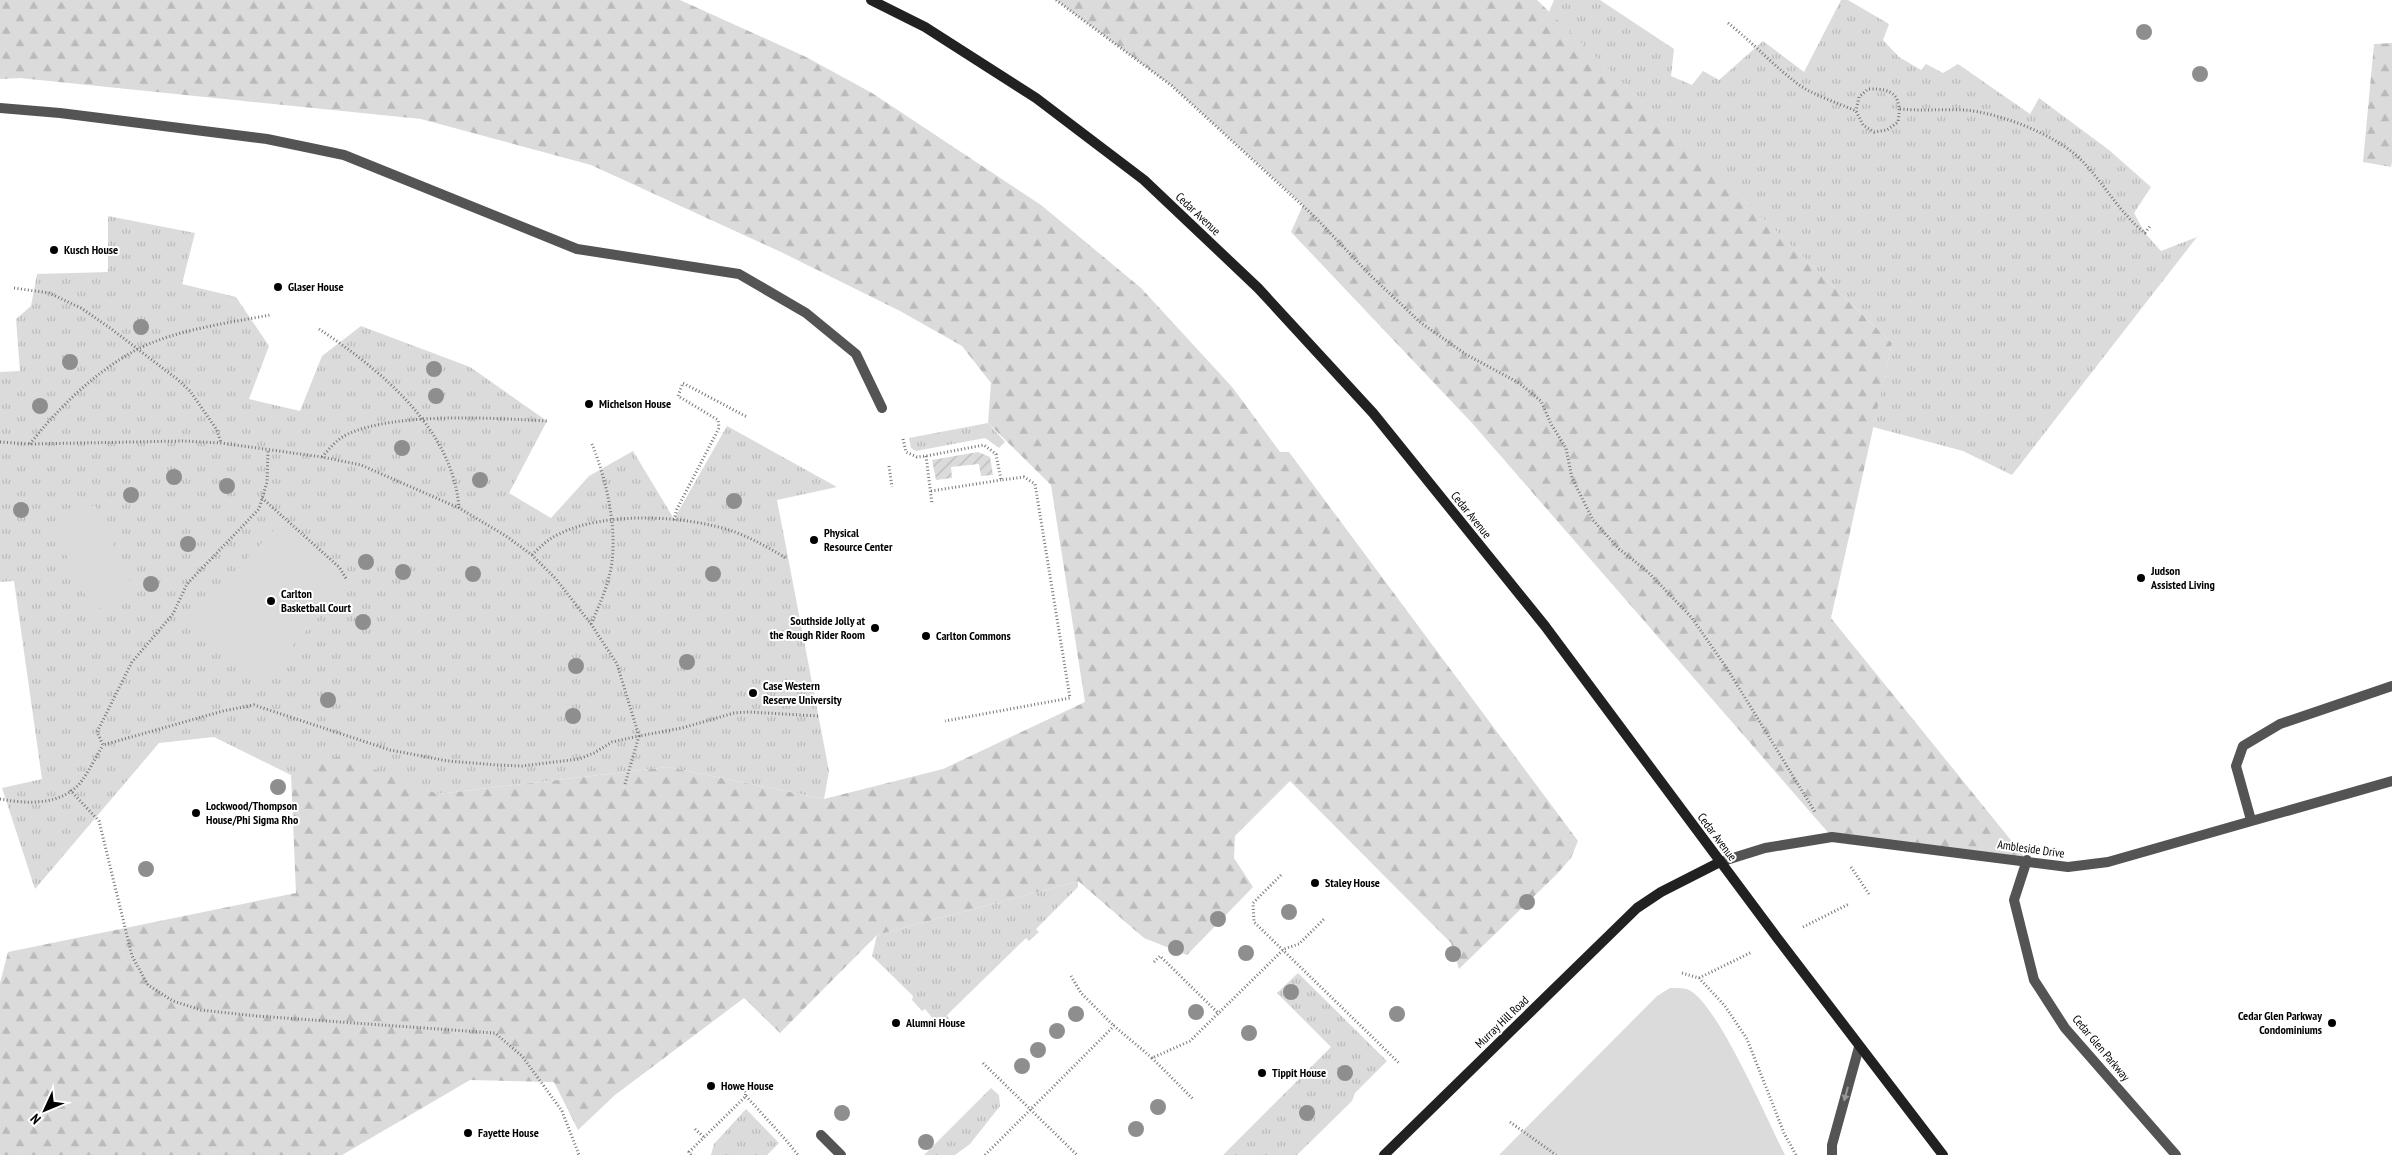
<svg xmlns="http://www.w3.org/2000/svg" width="2392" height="1155" viewBox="0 0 2392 1155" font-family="'PT Sans Narrow',sans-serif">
	<defs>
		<pattern id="grass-tufts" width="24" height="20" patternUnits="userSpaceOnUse" patternTransform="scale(1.25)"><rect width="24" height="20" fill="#dbdbdb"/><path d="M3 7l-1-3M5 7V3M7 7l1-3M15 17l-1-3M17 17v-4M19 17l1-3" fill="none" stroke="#bababa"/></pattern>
		<pattern id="forest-firs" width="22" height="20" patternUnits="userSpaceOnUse" patternTransform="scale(1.25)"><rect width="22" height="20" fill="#dbdbdb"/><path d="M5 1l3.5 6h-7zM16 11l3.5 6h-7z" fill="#bababa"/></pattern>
		<pattern id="garden-furrows" width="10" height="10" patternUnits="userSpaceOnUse" patternTransform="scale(1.25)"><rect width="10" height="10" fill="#dbdbdb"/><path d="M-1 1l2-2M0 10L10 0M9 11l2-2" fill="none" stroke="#bababa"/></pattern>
	</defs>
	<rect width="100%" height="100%" fill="#fff"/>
	<!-- grass -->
	<path fill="url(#grass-tufts)" d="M1554,0H1600L1674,49L1671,76L1692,85L1703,71L1719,80L1763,41L1804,72L1841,0H1848L1889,24L1883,40L1899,57L1921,70L1926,64L1943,73L1958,64L2030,114L2039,98L2109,150L2151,187L2134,213L2145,233L2161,251L2197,237L2012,475L1963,451L1873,427L1892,343L1549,12Z
		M108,216L195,233L182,284L236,297L269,346L249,399L300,411L322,356L361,326L470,367L547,421L509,493L551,518L589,476L633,451L674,519L727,426L837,487L777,500L829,771L824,799L668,767L438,794L347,763L291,775L214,737L159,743L35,889L2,788L42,779L14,581L0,582V372L20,371L16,319L31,306L37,274L108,272Z
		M988,423L1005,442L999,448L985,438L916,451L911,448L909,438Z
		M1078,881V887L1036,929L1039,932L1029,941L1026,938L947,1015L949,1019L941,1028L925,1009L922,1011L912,1000L913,996L872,956L877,935Z
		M1298,973L1387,1061L1355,1093L1352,1101L1297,1155H1223L1331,1047L1277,993Z
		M991,1088L999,1095L1000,1106L970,1144L955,1155H924Z
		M746,1109L779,1143L767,1155H711L714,1144Z"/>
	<!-- forest -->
	<path fill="url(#forest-firs)" d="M0,0H680L806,57L872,93L1041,205L1141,288L1233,388L1280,452H1289L1578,841L1571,858L1557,874L1459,969L1451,943L1290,781L1235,836L1234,858L1253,887L1187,955L1144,938L1078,881L877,935L780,1033L744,998L615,1095L578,1130L554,1082L470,1080L342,1155H0V983L8,952L296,893L291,775L340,756L438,794L668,767L824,799L943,769L1085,702L1051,485L988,423L991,383L962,346L900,311L781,252L591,165L421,119L20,78L0,79Z
		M1056,0H1537L1892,343L1831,618L2027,860L1832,837L1472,423L1291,232L1303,205L1172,86Z
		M2392,43V162L2391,167L2363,162L2374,44Z"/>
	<!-- park -->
	<path fill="#dbdbdb" d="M95,505L135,592L93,611L52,525Z
		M281,522L348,585L261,680L193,617Z
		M1670,988C1676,988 1685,988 1689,990C1718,1004 1768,1122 1785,1155H1499L1657,996Z"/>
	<!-- garden -->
	<path fill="url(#garden-furrows)" d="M978,452L990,457L993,475L981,476L979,464L951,467L952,478L936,480L932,460Z"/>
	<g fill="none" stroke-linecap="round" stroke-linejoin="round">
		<!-- path -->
		<path stroke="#767676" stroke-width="3" stroke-dasharray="1 2.5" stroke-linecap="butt" d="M1056,0L1172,86L1315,217L1370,275L1421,323L1467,355L1519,383L1541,401L1551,424L1566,448L1572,478L1593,520L1619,549L1648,572L1692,618L1728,670L1815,812
			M1728,23C1752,42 1771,63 1794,81C1811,95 1836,102 1856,111L1863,125L1874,132L1887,130L1898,122C1902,96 1894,88 1868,89L1859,97L1856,111
			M1900,109C1921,111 1943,109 1965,110C1999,113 2051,133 2077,156C2102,179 2118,212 2145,233L2150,226
			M14,288L49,293L81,308L110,328L177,379L190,391L217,430L221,443
			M319,329C381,370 453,429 459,508
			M903,439L906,452L917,457L926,456L984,445L996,454L1001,480L1024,477L1035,484L1070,698L945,721
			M0,442L30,444L183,441L221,443L322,457L361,465L459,508L506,536L532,555L556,579L591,624L617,664L639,736L612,742L594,753L579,759L522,766L498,765L448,761L390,750L254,705L223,711L103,745L97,732L132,662L173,614L187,584L259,509L267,482L268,451
			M30,444C58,408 95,372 136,350C174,330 228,323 270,315
			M926,456L932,504
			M322,457C330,448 337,439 348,434C396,412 493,418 547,421
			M889,466L892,487
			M931,491L1001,480
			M262,498L339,567L347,580
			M674,520L677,509L719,428L718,420L678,396L683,383L747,417
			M532,555C540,547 548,539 559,534C605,511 687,515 735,532C753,539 769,548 786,558
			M591,624C598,608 605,593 609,577C620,537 607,481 592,444
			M625,784L639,736L682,728L734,713L749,712L818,716
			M70,790L99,821L132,956L148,985L173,1001L201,1010L257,1016L495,1033L522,1056L562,1111L579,1155
			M0,799C27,804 61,806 81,782C89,771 96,757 103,745
			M1851,867L1869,894
			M1281,875L1253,903L1254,922L1400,1064
			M1803,927L1849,904
			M1154,962L1160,956L1219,1014
			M1682,973L1699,978L1725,1006L1747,1039L1784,1133L1796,1155
			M1071,976L1081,993L1114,1026
			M1699,978L1752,952
			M1152,1058L1194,1100
			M983,1063L1077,1155
			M746,1096L785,1139L798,1155
			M1510,1122L1556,1155
			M695,1129L705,1138
			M691,1155L689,1152L745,1097L746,1092L742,1087
			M985,1155L1114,1026L1152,1058L1190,1041L1284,949L1299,944L1324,919"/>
		<!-- lane -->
		<path stroke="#545454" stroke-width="10" d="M0,108L60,113L267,139L344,155L577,249L739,274L806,313L856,354L882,408
			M2251,820L2236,766L2243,746L2280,724L2392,686
			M821,1135L841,1155
			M1832,1155V1145L1859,1047"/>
		<!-- street -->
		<path stroke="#545454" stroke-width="10" d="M2027,860L2014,900L2034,980L2065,1028L2176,1155
			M1720,862L1765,848L1832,837L2068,867L2108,862L2392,781"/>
		<!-- secondary -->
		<path stroke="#212121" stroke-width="10" d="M871,0L925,27L1036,98L1144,180L1258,288L1373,413L1545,626L1778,939L1943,1155
			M1384,1155L1637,908L1661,892L1720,862"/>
	</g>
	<!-- trees -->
	<g fill="#8e8e8e">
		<circle cx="2144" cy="32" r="8"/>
		<circle cx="2200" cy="74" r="8"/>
		<circle cx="141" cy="327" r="8"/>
		<circle cx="70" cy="362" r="8"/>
		<circle cx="434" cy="369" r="8"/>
		<circle cx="436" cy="396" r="8"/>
		<circle cx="40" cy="406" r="8"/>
		<circle cx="402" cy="448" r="8"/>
		<circle cx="174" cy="477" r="8"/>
		<circle cx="480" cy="480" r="8"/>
		<circle cx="227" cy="486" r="8"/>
		<circle cx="131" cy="495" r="8"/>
		<circle cx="734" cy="501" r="8"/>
		<circle cx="21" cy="510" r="8"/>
		<circle cx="188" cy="544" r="8"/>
		<circle cx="366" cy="562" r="8"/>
		<circle cx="403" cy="572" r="8"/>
		<circle cx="473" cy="574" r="8"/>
		<circle cx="713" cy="574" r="8"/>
		<circle cx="151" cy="584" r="8"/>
		<circle cx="363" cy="622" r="8"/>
		<circle cx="687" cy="662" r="8"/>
		<circle cx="576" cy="666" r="8"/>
		<circle cx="328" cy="700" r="8"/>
		<circle cx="573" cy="716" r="8"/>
		<circle cx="278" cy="787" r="8"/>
		<circle cx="146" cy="869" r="8"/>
		<circle cx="1527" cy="902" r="8"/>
		<circle cx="1289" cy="912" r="8"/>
		<circle cx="1218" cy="919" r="8"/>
		<circle cx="1176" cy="948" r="8"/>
		<circle cx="1246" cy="953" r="8"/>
		<circle cx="1453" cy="954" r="8"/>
		<circle cx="1291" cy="992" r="8"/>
		<circle cx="1196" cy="1012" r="8"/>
		<circle cx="1076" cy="1014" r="8"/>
		<circle cx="1397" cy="1014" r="8"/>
		<circle cx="1057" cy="1031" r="8"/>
		<circle cx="1249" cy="1033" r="8"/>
		<circle cx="1038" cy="1050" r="8"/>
		<circle cx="1022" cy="1066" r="8"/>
		<circle cx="1345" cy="1073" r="8"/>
		<circle cx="1158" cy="1107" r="8"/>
		<circle cx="842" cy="1113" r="8"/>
		<circle cx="1307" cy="1113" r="8"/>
		<circle cx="1136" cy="1129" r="8"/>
		<circle cx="926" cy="1142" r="8"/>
	</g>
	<!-- one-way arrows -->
	<defs><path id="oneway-solid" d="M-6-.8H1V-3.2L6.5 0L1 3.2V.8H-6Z" transform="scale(1.25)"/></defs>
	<use fill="#989898" href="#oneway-solid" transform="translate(1846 1094) rotate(105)"/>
	<!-- markers -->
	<g fill="#000" stroke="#fff" stroke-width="2">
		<circle cx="54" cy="250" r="5"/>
		<circle cx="278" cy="287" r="5"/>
		<circle cx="589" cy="404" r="5"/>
		<circle cx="814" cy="540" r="5"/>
		<circle cx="2141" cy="578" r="5"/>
		<circle cx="271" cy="601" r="5"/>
		<circle cx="875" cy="628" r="5"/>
		<circle cx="926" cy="636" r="5"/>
		<circle cx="753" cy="693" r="5"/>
		<circle cx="196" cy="813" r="5"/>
		<circle cx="1315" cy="883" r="5"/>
		<circle cx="896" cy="1023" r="5"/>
		<circle cx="2332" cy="1023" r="5"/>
		<circle cx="1262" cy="1073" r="5"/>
		<circle cx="711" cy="1086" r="5"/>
		<circle cx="468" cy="1133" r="5"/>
	</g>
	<g text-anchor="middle" stroke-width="4" stroke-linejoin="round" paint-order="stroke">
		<!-- street labels -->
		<g font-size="12" fill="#000" stroke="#fff">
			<text transform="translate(1198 214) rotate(43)" y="4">Cedar Avenue</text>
			<text transform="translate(1471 515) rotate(51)" y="4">Cedar Avenue</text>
			<text transform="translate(1717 837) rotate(53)" y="4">Cedar Avenue</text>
			<text transform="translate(2031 849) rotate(8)" y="4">Ambleside Drive</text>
			<text transform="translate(1502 1022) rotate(-44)" y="4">Murray Hill Road</text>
			<text transform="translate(2101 1048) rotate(50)" y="4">Cedar Glen Parkway</text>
		</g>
		<!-- poi labels -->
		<g font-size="12" font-weight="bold" fill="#000" stroke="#fff" text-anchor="start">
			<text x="64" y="254">Kusch House</text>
			<text x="288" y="291">Glaser House</text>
			<text x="599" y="408">Michelson House</text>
			<text x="824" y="537">Physical<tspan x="824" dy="14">Resource Center</tspan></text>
			<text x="2151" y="575">Judson<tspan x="2151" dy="14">Assisted Living</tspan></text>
			<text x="281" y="598">Carlton<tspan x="281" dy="14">Basketball Court</tspan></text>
			<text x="865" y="625" text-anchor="end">Southside Jolly at<tspan x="865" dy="14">the Rough Rider Room</tspan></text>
			<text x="936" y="640">Carlton Commons</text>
			<text x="763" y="690">Case Western<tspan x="763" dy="14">Reserve University</tspan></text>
			<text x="206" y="810">Lockwood/Thompson<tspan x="206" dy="14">House/Phi Sigma Rho</tspan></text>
			<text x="1325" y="887">Staley House</text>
			<text x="2322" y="1020" text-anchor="end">Cedar Glen Parkway<tspan x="2322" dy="14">Condominiums</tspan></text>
			<text x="906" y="1027">Alumni House</text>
			<text x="1272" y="1077">Tippit House</text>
			<text x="721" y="1090">Howe House</text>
			<text x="478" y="1137">Fayette House</text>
		</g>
	</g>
	<!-- north arrow -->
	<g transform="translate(45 1110) rotate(226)" stroke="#ffffff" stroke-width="4" paint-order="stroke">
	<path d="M0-4L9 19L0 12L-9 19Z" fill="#000000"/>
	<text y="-8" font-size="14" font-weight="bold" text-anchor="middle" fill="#000000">N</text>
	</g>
</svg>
